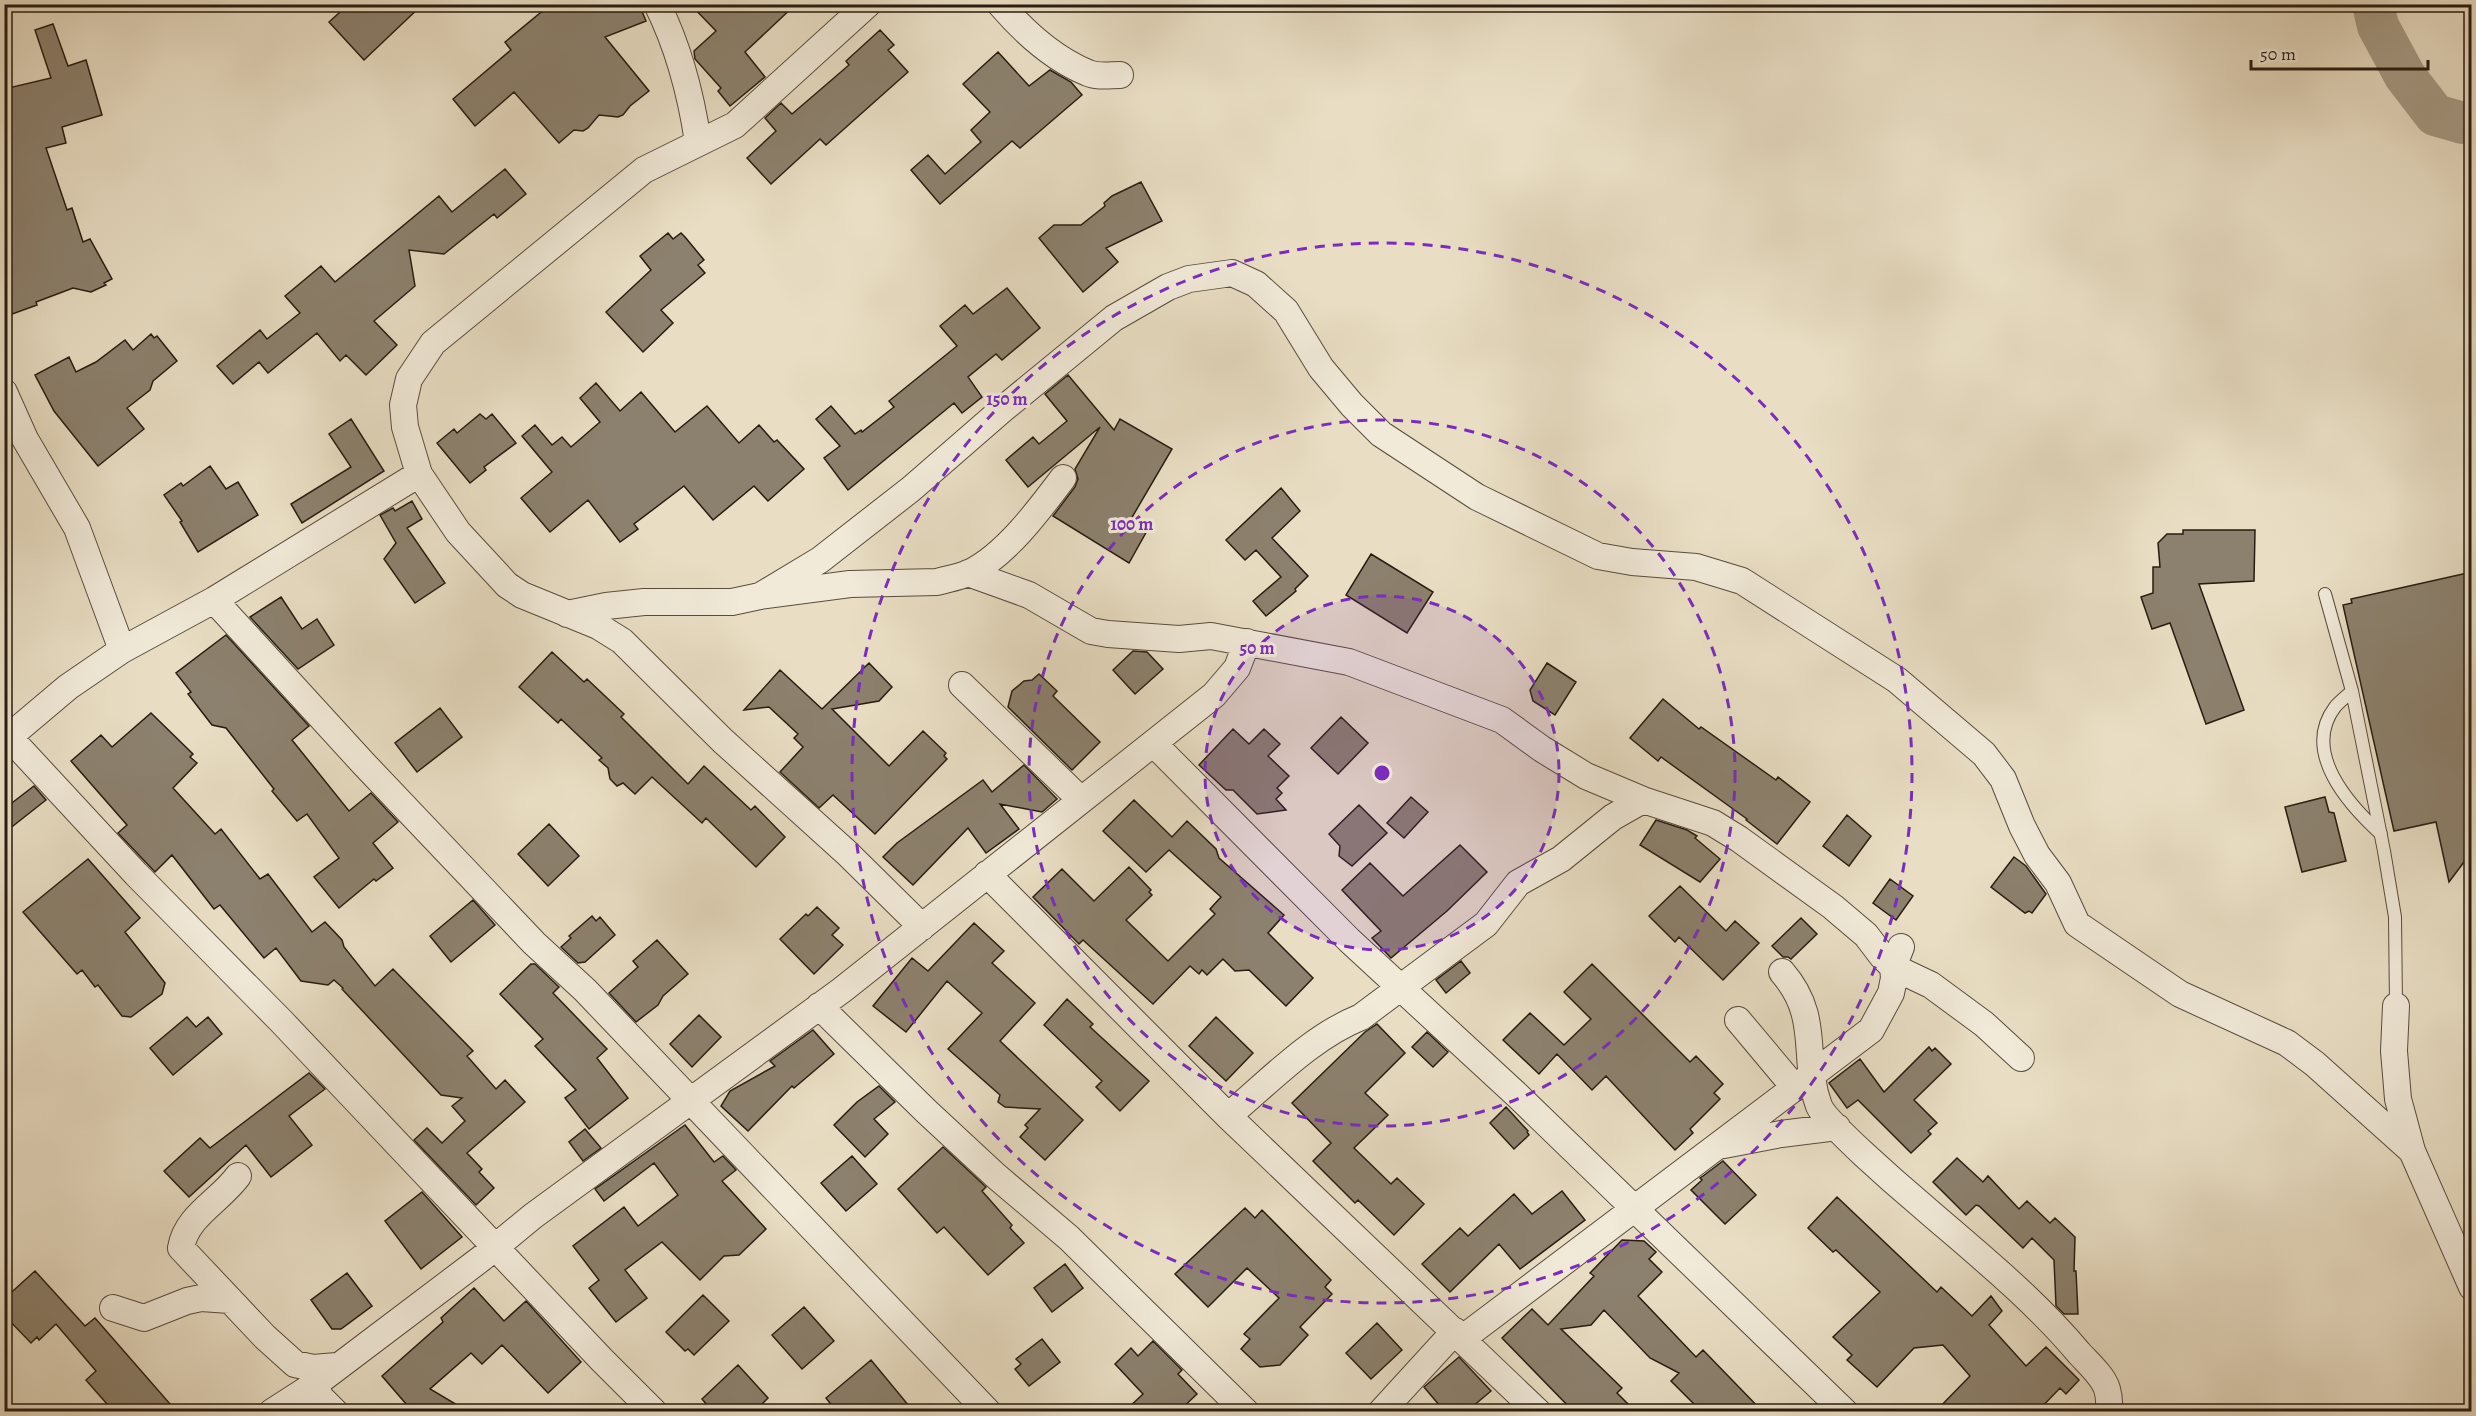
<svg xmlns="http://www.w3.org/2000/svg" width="2476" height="1416" viewBox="0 0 2476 1416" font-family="Alegreya,serif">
	<rect width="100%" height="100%" fill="#e9dec4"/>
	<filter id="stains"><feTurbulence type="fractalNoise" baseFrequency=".00333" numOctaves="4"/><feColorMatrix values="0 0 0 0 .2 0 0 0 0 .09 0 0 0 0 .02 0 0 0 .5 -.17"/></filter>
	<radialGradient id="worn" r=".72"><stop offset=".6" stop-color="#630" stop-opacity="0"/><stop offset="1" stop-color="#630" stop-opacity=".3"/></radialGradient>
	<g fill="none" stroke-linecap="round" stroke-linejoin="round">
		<!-- river -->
		<path stroke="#a79c87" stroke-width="42" d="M2373,4L2378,26L2405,76L2435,115L2463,123L2472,121"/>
	</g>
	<!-- building -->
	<path fill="#8c816e" stroke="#281c11" stroke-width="1.5" d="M349,4H423L364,60L329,22Z
		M551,4H639L646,21L605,37L649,91L630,106L623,115L618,117L599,115L588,128L583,131L574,130L559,143L514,92L475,126L453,99L511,50L505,42Z
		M690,4H796L745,52L765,77L730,106L718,91L721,88L695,59L694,51L716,31Z
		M53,24L68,66L86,60L102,115L62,127L66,143L46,148L67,210L72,208L83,242L90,239L112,279L104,283L106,285L91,292L73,288L36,302L37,305L4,317V89L51,78L35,30Z
		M880,30L894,45L888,50L908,72L826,145L820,139L771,184L747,158L776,131L765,118L781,103L792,114L849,65L846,61Z
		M998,52L1029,86L1050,70L1071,82L1082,95L1020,148L1012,141L940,204L911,170L928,155L945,174L981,142L971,130L990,112L963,84Z
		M505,169L526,194L497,218L494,214L444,254L409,250L415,286L374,321L397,345L366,375L346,355L340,361L317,333L268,373L259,362L233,384L217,366L260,330L267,339L300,313L285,296L321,266L335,282L439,196L452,212Z
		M1141,182L1162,221L1106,248L1118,262L1083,292L1039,238L1054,225H1081L1105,206L1104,203L1112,196Z
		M668,233L673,239L681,233L685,237L704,260L698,265L705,273L661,310L673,323L643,352L606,312L651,270L640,256Z
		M1007,288L1040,328L1002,360L996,354L968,377L982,397L962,413L954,403L848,490L824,458L840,446L816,419L831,406L855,434L861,430L862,432L894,407L889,401L957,346L940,326L965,305L973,314Z
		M151,334L154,338L157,336L177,361L153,381L150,390L127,408L144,429L98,466L54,411L35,375L69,357L76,372L96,362L125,340L133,350Z
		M1068,375L1114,430L1120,419L1172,449L1131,519L1148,529L1129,563L1053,516L1075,487L1078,479L1075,469L1100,427L1028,487L1006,460L1033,437L1039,444L1067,421L1045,394Z
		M596,383L620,411L641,392L675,432L707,406L739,443L759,425L774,442L777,440L804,469L768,501L754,486L713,520L684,486L634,524L638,529L620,542L588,500L550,532L521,498L552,472L522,436L535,425L552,445L562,437L571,447L600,422L580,398Z
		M480,414L486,419L492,414L516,443L484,467L486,470L470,483L437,443L454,429L457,433Z
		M351,419L384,471L302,523L291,504L351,467L329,434Z
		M210,466L226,489L238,482L258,515L198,552L180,522L182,521L164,495L181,483L183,486Z
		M1281,488L1300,511L1272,538L1308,576L1295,589L1296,591L1266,616L1253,601L1281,577L1256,550L1245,560L1226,540Z
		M412,501L422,519L407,528L445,583L415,603L384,559L396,543L380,515L393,508L395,511Z
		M2183,530H2255L2254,581L2199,584L2244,710L2206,724L2170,623L2152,629L2141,597L2153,593V567H2160L2158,543L2167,534H2183Z
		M1371,554L1433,592L1407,633L1346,595Z
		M2472,572V860L2464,862L2449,882L2436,822L2394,831L2343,605L2352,603L2351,599Z
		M281,597L302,629L317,619L334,645L298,669L250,617Z
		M226,635L309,726L292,740L349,811L371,793L398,822L373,843L393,868L376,881L374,879L339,908L314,877L339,858L307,814L297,821L272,791L274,789L226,728L212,725L188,694L191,692L176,673Z
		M1133,651L1147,652L1163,669L1135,694L1113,670Z
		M552,652L584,682L587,679L624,714L621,717L688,784L704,766L751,810L755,806L785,837L756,867L706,818L702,823L652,777L635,794L623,783L617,786L610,779L608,768L599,760L602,758L561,719L558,723L519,687Z
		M869,663L892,687L879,701L832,709L889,766L923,731L946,753L944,756L947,759L875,834L833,795L819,808L780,772L803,747L794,738L798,734L769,707L744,710L780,670L822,709Z
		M1547,663L1576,682L1555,715L1533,701L1530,690Z
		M1039,674L1057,691L1053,696L1100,742L1072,770L1008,707L1012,691L1024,681L1032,680Z
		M1663,699L1699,729L1701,727L1776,780L1778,777L1810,802L1777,844L1746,820L1747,819L1661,757L1658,761L1630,738Z
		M440,708L462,737L417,772L395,743Z
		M151,713L193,754L190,757L197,763L173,788L215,834L221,829L260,879L268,874L312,932L325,922L342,940L344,947L375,986L393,969L473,1051L467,1056L496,1089L505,1080L525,1102L467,1153L482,1169L479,1172L494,1188L476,1205L414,1140L427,1128L442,1143L465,1121L452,1106L462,1098L441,1095L342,989L343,988L334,980L328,985L301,981L276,948L264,958L220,905L214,909L172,855L155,872L118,833L127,825L71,761L101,735L112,747Z
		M1341,717L1368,743L1338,774L1311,748Z
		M1233,729L1249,744L1264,729L1280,744L1268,756L1289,776L1277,788L1282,793L1276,799L1286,810L1257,814L1233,790H1226L1199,765Z
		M1024,765L1057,799L1042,812L1000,804L1019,829L986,853L968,828L913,885L883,857L897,843L983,780L992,792Z
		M34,786L46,800L4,833V809Z
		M1411,797L1428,812L1404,838L1387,823Z
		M2325,797L2329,812L2334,813L2346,861L2302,872L2285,807Z
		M1134,800L1172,837L1187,821L1216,849L1219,858L1284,915L1268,933L1313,978L1286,1006L1249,970L1235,971L1223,959L1207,975L1202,970L1199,974L1190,966L1153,1004L1083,940L1079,944L1033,897L1062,869L1094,901L1129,867L1151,890L1149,892L1152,895L1126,920L1168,961L1215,914L1210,909L1221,897L1169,850L1146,872L1103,831Z
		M1359,805L1387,833L1352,866L1339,856L1340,846L1329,834Z
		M1847,815L1871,836L1849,866L1823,846Z
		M1656,820L1687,830L1697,836L1695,838L1720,859L1700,882L1640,845Z
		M549,824L579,856L548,886L518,854Z
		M1460,845L1487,872L1447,911L1391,958L1372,938L1381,931L1342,890L1370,863L1403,896Z
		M2014,857L2026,866L2046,894L2032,913L2029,911L2025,913L1991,887Z
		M88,859L140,918L125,932L165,983L162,994L131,1017L122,1016L98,985L95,987L82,970L77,974L23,912Z
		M1890,879L1913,896L1896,920L1873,903Z
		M1680,886L1726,931L1735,921L1759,943L1723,980L1679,937L1675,942L1649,916Z
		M473,900L495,925L451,962L430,936Z
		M817,907L839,928L832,935L843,945L814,974L780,939L806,914L808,916Z
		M592,916L596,921L600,917L615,935L585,962L578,963L561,947L571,938L569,936Z
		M1801,918L1817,934L1791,959L1788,957H1783L1772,946Z
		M974,923L1004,951L992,963L1035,1003L1000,1041L1083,1120L1045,1160L1020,1137L1028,1128L1025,1125L1040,1109L1005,1107L998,1102L1000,1095L948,1049L982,1013L947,981L906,1032L873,1006L912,958L928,971Z
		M657,940L688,974L663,996L658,1005L636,1022L609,993L638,967L633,961Z
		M1461,961L1470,973L1446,993L1436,980Z
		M531,964H535L559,987L553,993L607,1049L597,1058L628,1098L589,1129L565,1098L576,1090L535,1046L543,1039L500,994Z
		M1592,964L1690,1062L1696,1056L1723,1084L1714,1093L1720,1099L1690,1129L1693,1133L1675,1150L1606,1076L1592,1090L1557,1054L1539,1074L1503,1040L1530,1013L1564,1045L1591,1019L1564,992Z
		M1067,999L1093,1024L1090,1027L1149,1081L1120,1111L1096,1087L1102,1081L1044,1025Z
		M699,1015L721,1037L692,1067L670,1044Z
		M187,1017L196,1027L208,1017L222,1034L173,1075L150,1048Z
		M1216,1017L1253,1053L1226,1081L1189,1046Z
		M1377,1024L1405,1053L1365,1093L1388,1115L1354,1148L1391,1184L1397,1178L1424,1204L1394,1235L1358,1200L1355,1203L1313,1161L1331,1143L1292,1103L1365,1032Z
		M813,1030L834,1054L794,1088L792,1086L748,1131L721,1106L730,1091L775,1066L770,1061Z
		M1427,1032L1448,1052L1433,1067L1412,1047Z
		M1929,1047L1932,1051L1935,1048L1951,1064L1914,1100L1937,1123L1928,1131L1931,1134L1911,1153L1858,1100L1847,1108L1829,1083L1860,1059L1884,1092Z
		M309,1073L325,1089L289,1116L312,1145L271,1177L246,1145L189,1197L164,1171L200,1138L210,1148Z
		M879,1086L895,1102L874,1119L888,1134L865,1157L834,1125L857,1102Z
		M1506,1107L1528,1131L1527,1132L1529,1135L1514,1149L1490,1123Z
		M685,1125L714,1162L723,1156L736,1170L722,1181L766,1229L739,1255L724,1256L700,1280L662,1242L625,1270L647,1298L616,1322L589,1288L599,1280L573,1246L624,1207L638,1226L678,1195L654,1163L604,1201L595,1189Z
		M585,1129L601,1148L583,1161L569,1142Z
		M943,1147L986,1187L982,1191L1012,1225L1010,1228L1024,1243L988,1275L944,1227L937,1233L898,1189Z
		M852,1156L877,1184L846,1211L821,1183Z
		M1957,1158L1983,1182L1988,1176L2019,1209L2027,1201L2050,1223L2055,1218L2075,1237L2074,1271H2076L2078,1314H2064L2056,1306L2054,1260L2032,1238L2023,1248L1979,1206L1976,1205L1966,1215L1933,1182Z
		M1723,1161L1756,1195L1725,1224L1691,1190L1702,1180L1700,1178L1703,1176Z
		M1562,1191L1585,1220L1520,1269L1499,1244L1450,1292L1422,1264L1460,1228L1468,1236L1514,1194L1532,1214Z
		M422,1192L462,1237L421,1269L385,1221Z
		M1837,1197L1937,1292L1941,1287L1972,1316L1991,1296L2002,1311L1989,1325L2026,1366L2046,1347L2079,1380L2066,1394L2060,1388L2037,1412H1935L1970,1376L1943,1345L1914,1348L1877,1387L1847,1360L1852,1355L1833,1337L1880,1292L1836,1250L1833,1252L1808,1228Z
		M1245,1208L1255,1218L1262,1210L1331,1280L1325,1287L1332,1294L1300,1327L1308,1335L1280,1365L1260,1367L1241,1349L1250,1339L1244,1334L1279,1298L1247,1268L1208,1307L1175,1274Z
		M1622,1240L1644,1241L1656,1252L1649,1259L1662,1272L1638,1296L1696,1357L1703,1350L1763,1412H1702L1671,1381L1679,1373L1650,1358L1604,1310L1591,1325L1561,1329L1622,1388L1617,1393L1636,1412H1574L1502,1338L1532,1309L1548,1325L1594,1276L1590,1273Z
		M1065,1264L1083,1288L1052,1312L1034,1288Z
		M35,1271L85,1326L95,1318L177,1412H114L86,1380L96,1371L56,1324L39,1340L37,1337L31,1343L4,1315V1299Z
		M347,1273L372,1306L341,1329H332L311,1300Z
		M474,1288L504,1321L526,1301L581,1362L548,1393L502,1345L482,1364L471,1353L430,1389L469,1412H413L382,1376L443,1322L441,1318Z
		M703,1295L729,1321L694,1355L688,1349L685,1351L666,1332Z
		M804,1307L834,1341L802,1369L772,1335Z
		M1377,1323L1402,1350L1371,1379L1346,1353Z
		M1042,1339L1060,1362L1029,1386L1015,1369L1021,1364L1016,1359Z
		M1153,1341L1182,1370L1178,1374L1197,1394L1178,1412H1124L1143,1394L1115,1364L1131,1348L1138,1356Z
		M1459,1357L1491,1391L1466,1412H1445L1424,1387Z
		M871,1360L914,1412H837L826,1398Z
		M738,1365L768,1398L754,1412H713L702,1399Z"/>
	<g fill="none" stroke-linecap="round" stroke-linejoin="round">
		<!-- lane casing -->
		<g stroke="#584c3e" stroke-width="14">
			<path id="lane" d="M2325,594L2352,691L2384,851L2395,917L2396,1006
				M2352,691C2347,696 2340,701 2335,707C2301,752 2349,805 2381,834"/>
		</g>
		<!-- street casing -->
		<g stroke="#584c3e" stroke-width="28">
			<path id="street" d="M657,4C679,48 691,95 698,142
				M868,4L735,125L644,170L433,343L409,379L403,405L405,427L419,474L458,532L507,585L522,595L598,626L622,641L723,741L847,853L922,927
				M1000,4C1024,32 1054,59 1088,73C1097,77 1110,75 1120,75
				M4,392L25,439L77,528L122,650
				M968,573L1029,595L1091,631L1108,634L1179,639L1211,636L1349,662L1502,720L1542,749L1586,776L1643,800L1713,823L1739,839L1833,907L1866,935L1882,956L1893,967L1931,985L1984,1024L2021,1058
				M760,596L820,560L911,489L1003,409L1114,318L1168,287L1189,279L1232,273L1256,284L1286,311L1321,368L1352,405L1381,434L1477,497L1598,556L1632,562L1696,567L1742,581L1897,680L1984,754L2003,779L2022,826L2037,855L2058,883L2077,924L2180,994L2287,1043L2315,1064L2412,1151
				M214,600L363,763L534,943L585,990L988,1412
				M567,614L606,606L644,602H732L760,596L850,584L937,582C948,579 959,577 969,573C1005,556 1039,510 1063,478
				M962,685L1081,800
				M9,737L136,874L282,1022L602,1360L654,1412
				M4,741L68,687L122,650L214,600L419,474
				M1154,744L1349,940L1518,1096L1845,1412
				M987,874L1228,1116L1538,1412
				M1782,972C1822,1018 1801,1057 1819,1106C1826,1123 1901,1188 1920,1204C1975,1252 2032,1297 2079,1353C2088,1363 2103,1376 2107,1389C2109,1396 2110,1404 2108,1412
				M819,1006L926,1111L996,1176L1069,1238L1246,1412
				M2396,1006L2394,1051L2398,1099L2412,1151L2472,1287
				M1738,1020L1795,1088
				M1228,1116C1270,1081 1311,1037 1361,1017L1486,924L1518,883L1561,859L1613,817L1643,800
				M1724,1145L1781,1134L1837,1127
				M238,1176C220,1201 186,1216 181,1248L265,1337L295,1364L313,1368L337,1366
				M113,1308L144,1318L187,1301L201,1298L230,1300
				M1463,1338L1871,1030L1891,993L1894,978L1893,967L1901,947
				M314,1385L321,1398L335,1412
				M272,1412L314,1385L482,1258L533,1216L842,990L1214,695L1237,668L1247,642
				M1381,1412L1455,1331"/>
		</g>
		<!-- lane -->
		<use href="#lane" stroke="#f1ead9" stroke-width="12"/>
		<!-- street -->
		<use href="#street" stroke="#f1ead9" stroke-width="26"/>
	</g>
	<!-- distance rings -->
	<circle cx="1382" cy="773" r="177" fill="#7b2cbf" fill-opacity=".12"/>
	<g fill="none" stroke="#7b2cbf" stroke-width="3" stroke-dasharray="10 8">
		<circle cx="1382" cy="773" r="177"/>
		<circle cx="1382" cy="773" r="353"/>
		<circle cx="1382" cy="773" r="530"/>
	</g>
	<circle cx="1382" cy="773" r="9" fill="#7b2cbf" stroke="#f1ead9" stroke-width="3"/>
	<g font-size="18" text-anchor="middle" font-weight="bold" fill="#7b2cbf" stroke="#f1ead9" stroke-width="6" stroke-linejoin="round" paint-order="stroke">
		<text x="1007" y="405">150 m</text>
		<text x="1132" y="530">100 m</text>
		<text x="1257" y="654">50 m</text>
	</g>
	<!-- margin -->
	<rect width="2476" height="1416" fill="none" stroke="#e9dec4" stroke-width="24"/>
	<rect x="6" y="6" width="2464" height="1404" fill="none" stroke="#281c11" stroke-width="3"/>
	<rect x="12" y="12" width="2452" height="1392" fill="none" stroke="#281c11" stroke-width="1.5"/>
	<!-- scale -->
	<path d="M2251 60v9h177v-9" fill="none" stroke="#281c11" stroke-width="3"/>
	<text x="2260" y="60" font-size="18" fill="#281c11" stroke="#f1ead9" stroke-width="4.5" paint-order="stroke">50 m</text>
	<rect width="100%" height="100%" filter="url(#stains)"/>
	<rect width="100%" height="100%" fill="url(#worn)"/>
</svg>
